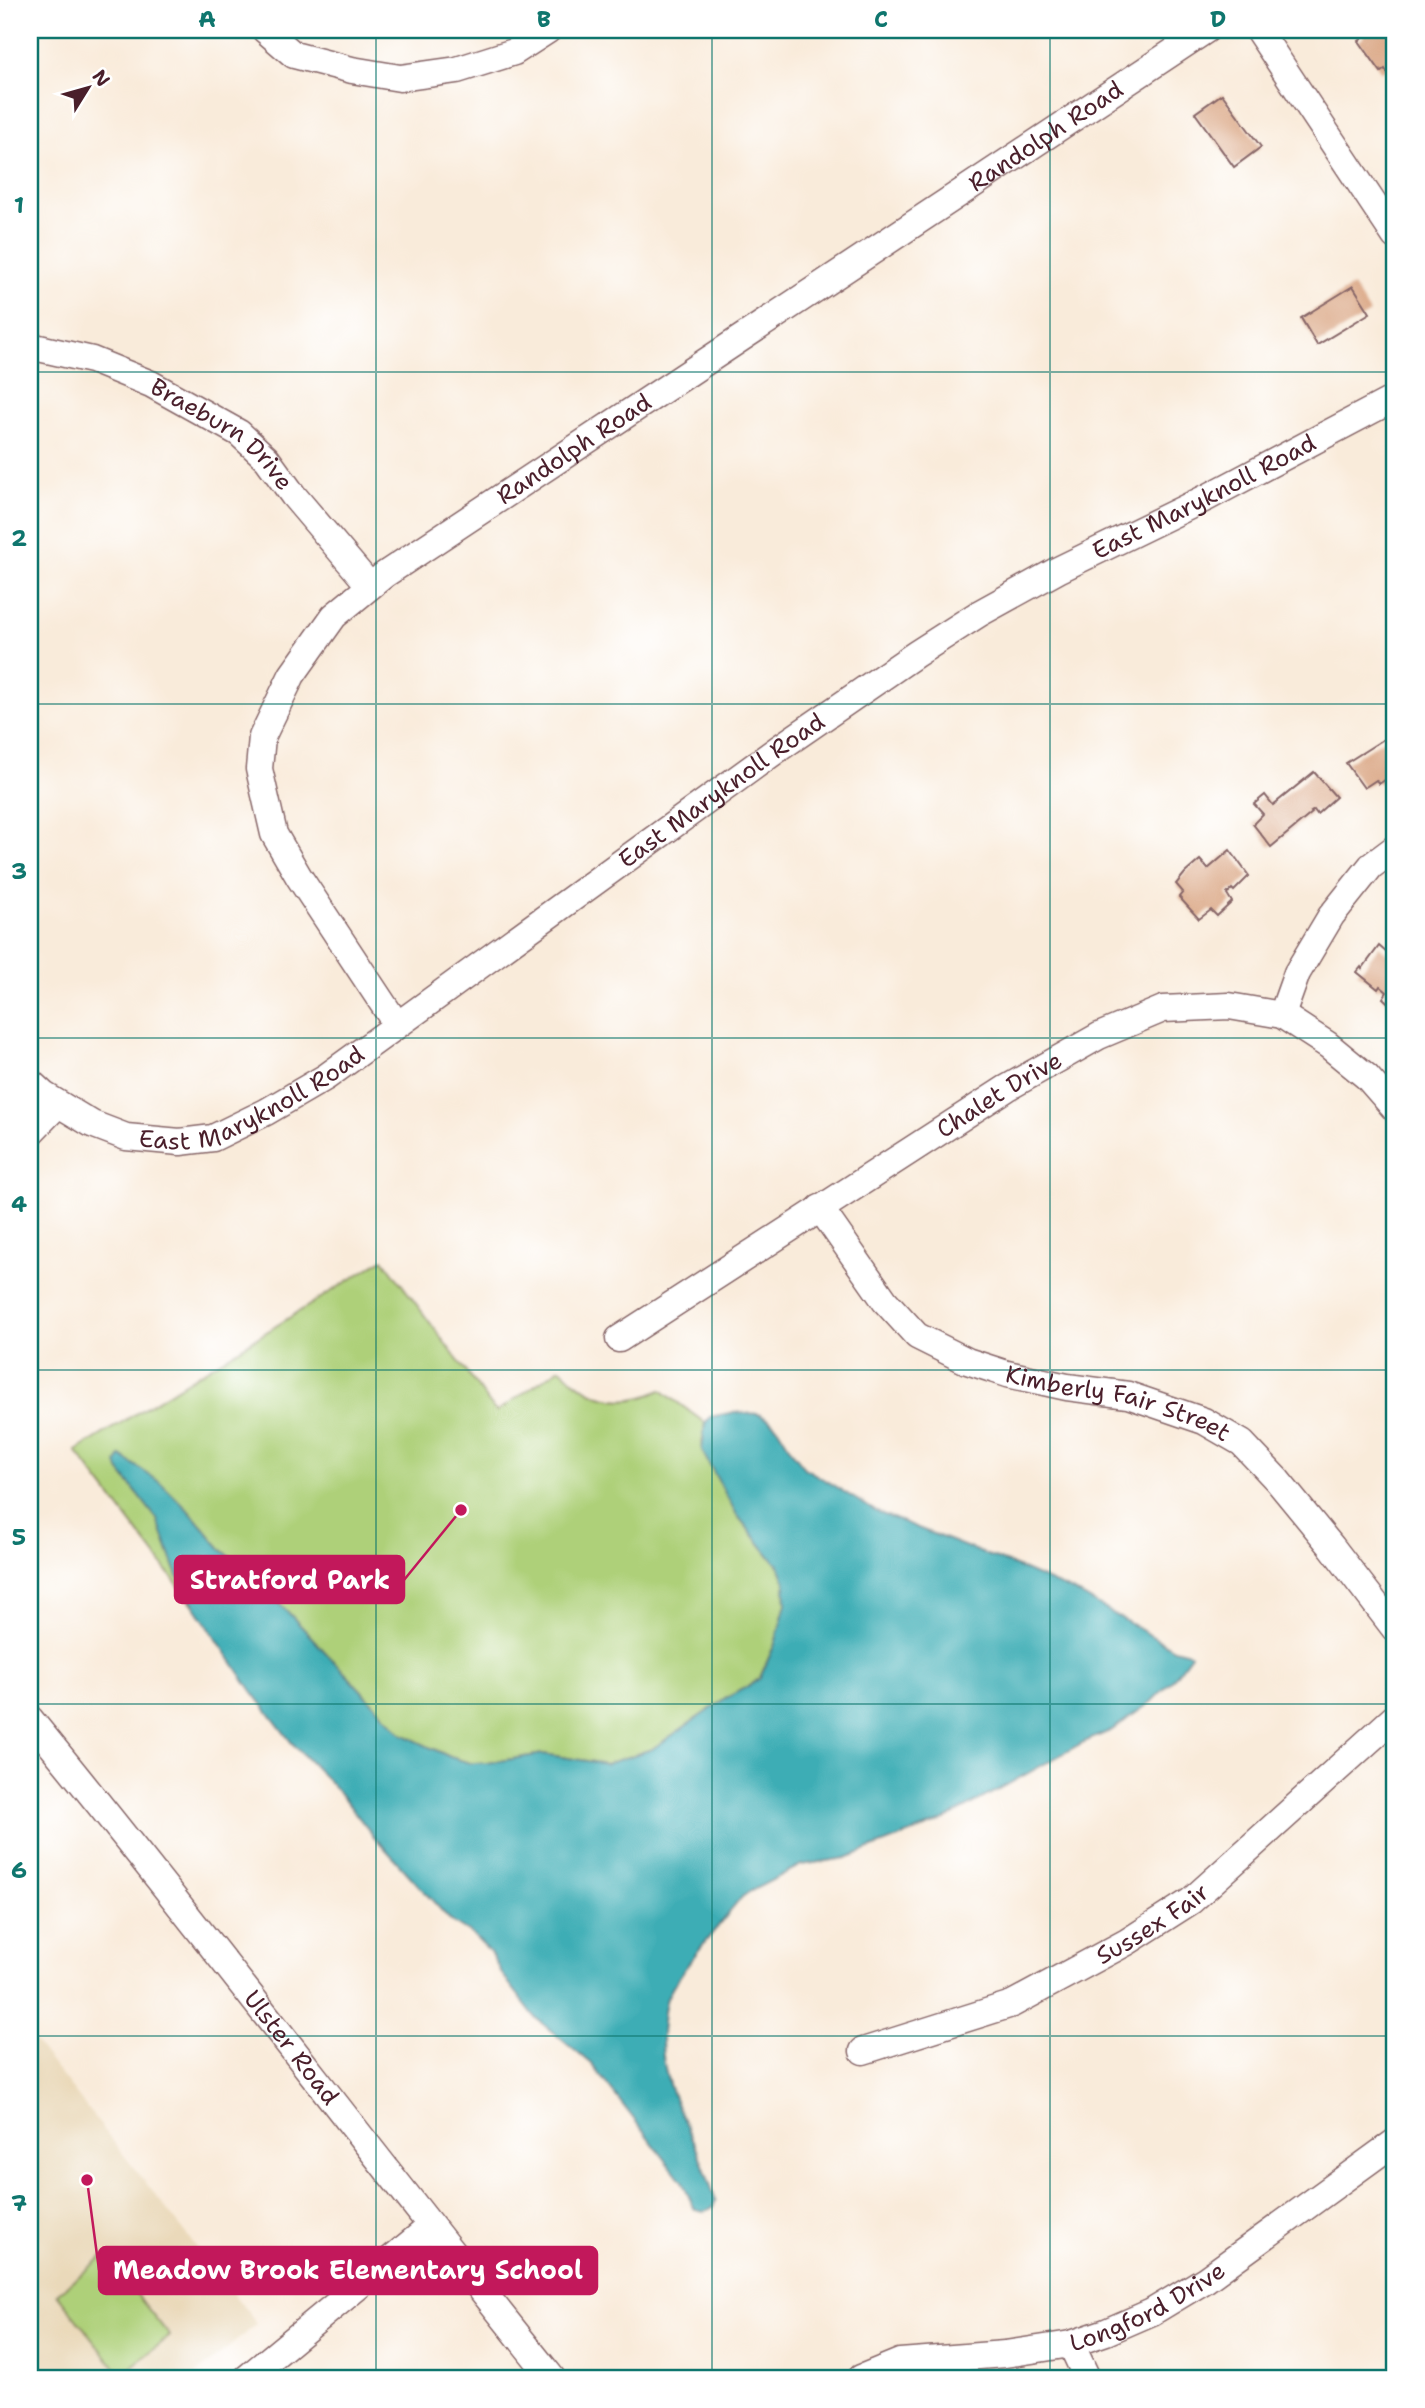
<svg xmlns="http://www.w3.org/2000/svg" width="1425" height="2408" viewBox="0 0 1425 2408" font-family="'Shantell Sans',sans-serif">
	<rect width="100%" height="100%" fill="#fff"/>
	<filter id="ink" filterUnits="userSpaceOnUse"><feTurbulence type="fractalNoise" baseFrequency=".0143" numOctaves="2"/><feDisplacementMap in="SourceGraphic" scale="14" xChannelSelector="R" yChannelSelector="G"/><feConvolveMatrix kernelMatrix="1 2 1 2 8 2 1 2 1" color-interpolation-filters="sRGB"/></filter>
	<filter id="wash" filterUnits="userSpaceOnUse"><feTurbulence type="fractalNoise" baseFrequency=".00686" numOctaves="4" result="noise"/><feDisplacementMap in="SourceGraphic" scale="28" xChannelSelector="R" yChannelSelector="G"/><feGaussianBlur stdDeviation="1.57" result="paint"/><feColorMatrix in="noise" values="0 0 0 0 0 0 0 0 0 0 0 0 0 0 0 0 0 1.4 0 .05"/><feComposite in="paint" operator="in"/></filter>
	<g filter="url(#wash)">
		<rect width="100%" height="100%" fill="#f9ebda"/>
		<!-- built -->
		<path fill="#ead9ba" d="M30,2036L257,2324L192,2378H30Z"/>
		<!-- green -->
		<path fill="#aed079" stroke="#7c7852" stroke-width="2" d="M383,1259L496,1412L560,1368C589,1398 621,1410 661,1390L705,1423L702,1443L737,1515L780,1568L785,1581L786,1604L775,1644L760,1678L752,1684L728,1697L652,1749L606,1764L543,1754L487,1763H470L450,1757L402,1734L255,1577L222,1550L190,1512L119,1470L157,1519L178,1576L197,1610L76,1451Z
			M105,2255L170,2336L121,2375L57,2294Z"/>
		<!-- water -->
		<path fill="#3cadb5" stroke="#436670" stroke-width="2" d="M735,1412L758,1414L768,1419L777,1427L793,1453L805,1468L877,1512L1015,1566L1081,1595L1174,1649L1190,1653L1191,1655L1171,1682L1151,1702L1112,1730L1084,1742L940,1822L846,1858L801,1865L749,1892L742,1897C719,1926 684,1964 668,1996C664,2004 664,2014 663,2022C657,2076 679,2108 699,2154C705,2169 710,2185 716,2200L713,2207L704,2212L695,2210L682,2181L591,2064L536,2018L502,1974L490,1952L474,1936L451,1921L372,1834L337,1790L292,1743L252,1691L197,1610L178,1576L157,1519L119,1470L117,1463L121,1456L161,1483L190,1512L222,1550L255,1577L402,1734L450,1757L470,1763H487L543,1754L606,1764L652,1749L728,1697L752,1684L760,1678L775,1644L786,1604L785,1581L780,1568L737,1515L702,1451L705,1423L710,1417Z"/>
		<g id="blocks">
			<!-- building -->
			<path fill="#daa683" d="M1359,30H1395V80L1393,82L1385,69L1381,72L1359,41L1364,37Z
				M1222,94L1261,147L1234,167L1195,113Z
				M1353,286L1370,313L1317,345L1301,318Z
				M1395,732V773L1379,784L1376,780L1364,788L1346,763Z
				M1314,772L1336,797L1317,814L1314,810L1311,812L1312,813L1271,847L1253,824L1263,814L1254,804L1265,795L1273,805Z
				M1230,850L1249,876L1234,891L1232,889L1227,894L1232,902L1217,916L1211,910L1199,919L1179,897L1183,892L1176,884L1185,873L1200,860L1208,869Z
				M1379,946L1395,960V1009L1383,998L1387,992L1380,986L1378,989L1357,972L1361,967L1362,969Z"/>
		</g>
	</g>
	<g filter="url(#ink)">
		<use href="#blocks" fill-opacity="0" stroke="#876668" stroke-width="2"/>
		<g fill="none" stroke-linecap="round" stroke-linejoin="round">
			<!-- minor casing -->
			<g stroke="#876668" stroke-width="29">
				<g id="minor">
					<path d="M265,30L294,55L352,70L400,78L457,70L514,52L548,30"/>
					<path d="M1258,30L1395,236"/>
					<path id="s1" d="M30,346L92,360L151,384L239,433L267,459L293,495L370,586"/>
					<path d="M1282,1015L1297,973L1331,916L1371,866L1395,848"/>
					<path id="s2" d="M397,1025L299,877L274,834L259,769L262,737L292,675L334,616L384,575L1206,30"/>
					<path id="s3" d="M30,1082L44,1095L92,1124L126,1137L180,1142L213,1138L266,1112L326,1077L778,749L916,654L980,613L1058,570L1208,497L1395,398"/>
					<path d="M30,1133L58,1104"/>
					<path id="s4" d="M820,1208L885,1301L917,1336L967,1361L1007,1374L1067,1387L1128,1395L1204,1421L1242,1443L1277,1480L1332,1547L1395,1629"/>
					<path id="s5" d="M619,1339L1007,1088L1099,1036L1163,1009L1229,1006L1282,1015L1328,1045L1367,1077L1395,1109"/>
					<path id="s6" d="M30,1719C208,1936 376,2160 552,2378"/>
					<path id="s7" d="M863,2051L1012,2004L1127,1942L1191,1901L1395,1717"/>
					<path d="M1071,2344L1087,2378"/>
					<path d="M247,2378L430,2227"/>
					<path id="s8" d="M861,2378L900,2362L1005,2354L1071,2344L1106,2332L1152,2312L1205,2280L1395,2142"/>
				</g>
			</g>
			<!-- minor -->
			<use href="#minor" stroke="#fff" stroke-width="26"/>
		</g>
	</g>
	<!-- grid -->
	<path fill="none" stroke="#0f766e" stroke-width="2" stroke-opacity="0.55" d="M376,30V2378M712,30V2378M1050,30V2378M30,372H1395M30,704H1395M30,1038H1395M30,1370H1395M30,1704H1395M30,2036H1395"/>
	<g text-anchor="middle" stroke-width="5" stroke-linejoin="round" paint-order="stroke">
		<!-- street labels -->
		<g font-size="24" fill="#4a1f2b" stroke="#fff">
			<text dy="8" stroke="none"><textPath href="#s2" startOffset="1326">Randolph Road</textPath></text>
			<text dy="8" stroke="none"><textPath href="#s1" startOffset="215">Braeburn Drive</textPath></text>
			<text dy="8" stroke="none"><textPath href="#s2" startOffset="760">Randolph Road</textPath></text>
			<text dy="8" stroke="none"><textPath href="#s3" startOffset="1382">East Maryknoll Road</textPath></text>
			<text dy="8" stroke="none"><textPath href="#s3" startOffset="816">East Maryknoll Road</textPath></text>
			<text dy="8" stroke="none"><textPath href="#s3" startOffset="248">East Maryknoll Road</textPath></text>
			<text dy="8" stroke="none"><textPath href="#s5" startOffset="452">Chalet Drive</textPath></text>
			<text dy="8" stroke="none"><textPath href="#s4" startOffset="374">Kimberly Fair Street</textPath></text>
			<text dy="8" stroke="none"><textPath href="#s7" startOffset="318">Sussex Fair</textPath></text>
			<text dy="8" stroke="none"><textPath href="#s6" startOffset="420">Ulster Road</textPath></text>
			<text dy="8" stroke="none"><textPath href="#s8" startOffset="299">Longford Drive</textPath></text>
		</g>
	</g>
	<!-- callouts -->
	<path fill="none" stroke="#c2185b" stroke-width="2.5" d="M461 1510L404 1580M87 2180L99 2270"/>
	<g fill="#c2185b" stroke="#fff" stroke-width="2.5">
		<circle cx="461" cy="1510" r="7"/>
		<circle cx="87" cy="2180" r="7"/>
	</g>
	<g fill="#c2185b" stroke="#c2185b" stroke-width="2.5">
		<rect x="175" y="1556" width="229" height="47" rx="7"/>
		<rect x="99" y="2247" width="498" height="47" rx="7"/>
	</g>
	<g font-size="26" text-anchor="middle" font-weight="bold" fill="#fff">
		<text x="290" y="1589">Stratford Park</text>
		<text x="348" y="2279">Meadow Brook Elementary School</text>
	</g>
	<!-- margin -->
	<rect width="1425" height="2408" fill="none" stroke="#fff" stroke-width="77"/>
	<!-- north arrow -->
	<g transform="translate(88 88) rotate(53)" stroke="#ffffff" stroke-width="5" paint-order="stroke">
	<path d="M0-5L12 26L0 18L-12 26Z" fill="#4a1f2b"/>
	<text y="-10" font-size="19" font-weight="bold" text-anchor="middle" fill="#4a1f2b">N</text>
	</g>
	<rect x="38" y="38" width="1348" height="2332" fill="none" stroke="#0f766e" stroke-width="2.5"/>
	<g font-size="23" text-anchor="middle" font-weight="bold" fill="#0f766e">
		<text x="207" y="27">A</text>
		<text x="544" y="27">B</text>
		<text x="881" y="27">C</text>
		<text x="1218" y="27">D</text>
		<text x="19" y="213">1</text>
		<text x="19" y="546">2</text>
		<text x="19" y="879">3</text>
		<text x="19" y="1212">4</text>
		<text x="19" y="1545">5</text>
		<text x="19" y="1878">6</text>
		<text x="19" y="2211">7</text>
	</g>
</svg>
